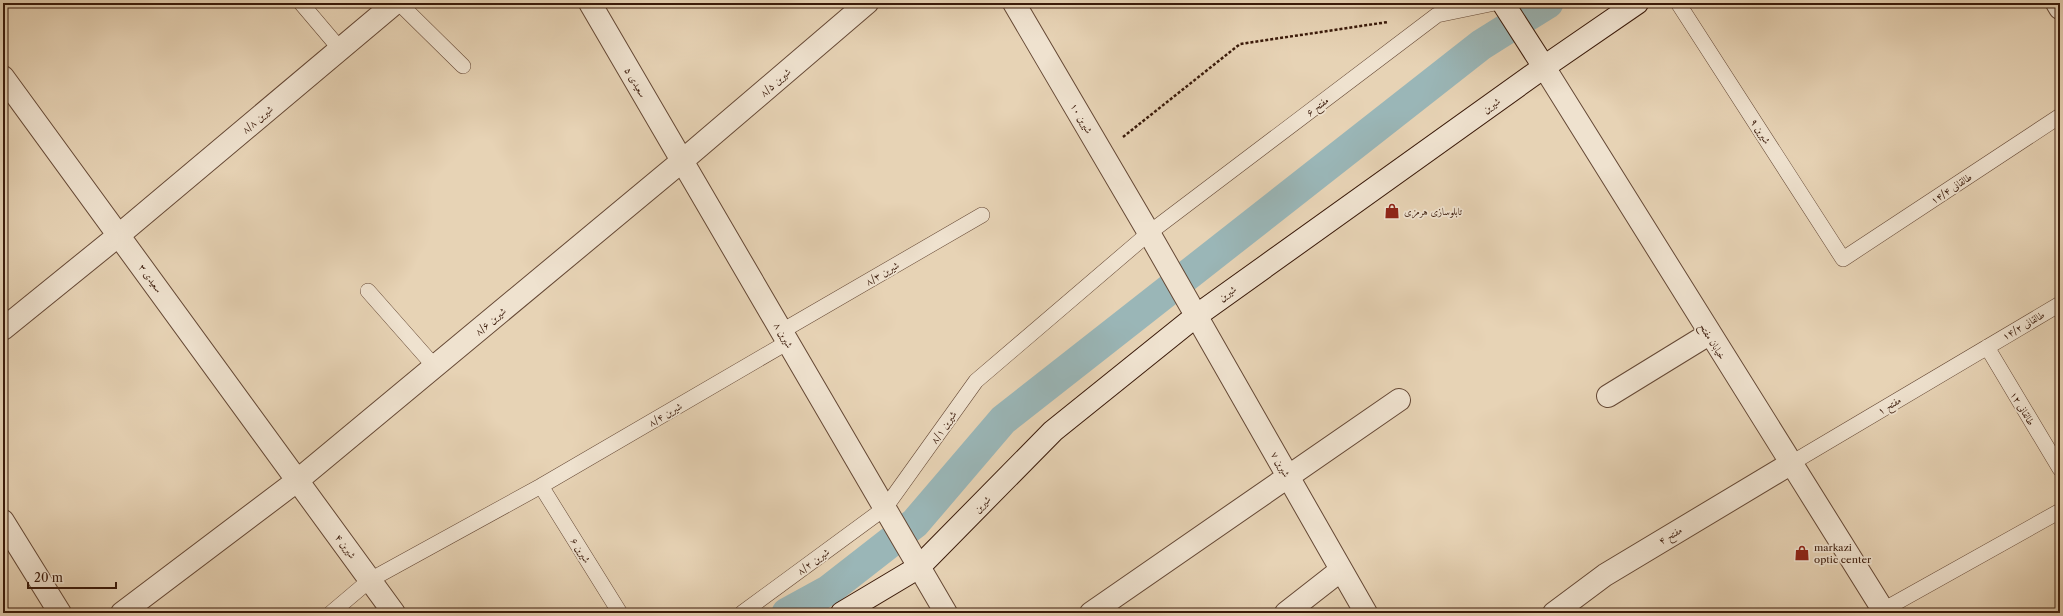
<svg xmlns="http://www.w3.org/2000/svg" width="2063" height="616" viewBox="0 0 2063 616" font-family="'Libre Caslon Text',Amiri,serif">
	<rect width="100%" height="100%" fill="#e7d3b5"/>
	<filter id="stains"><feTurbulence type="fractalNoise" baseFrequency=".005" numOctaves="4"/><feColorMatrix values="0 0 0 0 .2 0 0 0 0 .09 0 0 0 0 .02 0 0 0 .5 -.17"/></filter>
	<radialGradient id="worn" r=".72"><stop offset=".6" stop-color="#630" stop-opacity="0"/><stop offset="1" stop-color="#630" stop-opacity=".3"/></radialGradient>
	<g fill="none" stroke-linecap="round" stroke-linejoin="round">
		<!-- canal -->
		<path stroke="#9ab6b7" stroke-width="31" d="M787,613L829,590L915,523L1003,420L1481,45L1548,3"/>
		<!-- lane casing -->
		<g stroke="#654835" stroke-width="16">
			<path id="lane" d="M301,3L340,49
				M399,3L463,66
				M1678,3L1843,259L2060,116
				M368,291L435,367
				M782,331L982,215
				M1987,347L2060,469
				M1790,464L2060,304
				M541,486L620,613
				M1883,610L2060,511
				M331,613L370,580L541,486L788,342
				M742,613L885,508L976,381L1149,233L1437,15L1495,3"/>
		</g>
		<!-- street casing -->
		<g stroke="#654835" stroke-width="24">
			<path id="street" d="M590,3L946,613
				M1014,3L1149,233L1366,613
				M2057,3L2060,8
				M1544,67L1885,613
				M3,77L394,613
				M3,329L119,235L395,3
				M1608,396L1709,334
				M3,521L60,613
				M122,613L298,480L682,161L867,3
				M1091,613L1399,400
				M1286,613L1341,570
				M1554,613L1605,575L1790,464"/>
		</g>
		<!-- secondary casing -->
		<g stroke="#3a1a0a" stroke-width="24">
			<path id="secondary" d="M1503,3L1544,67
				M842,613L919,567L1053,431L1196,316L1544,67L1637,3"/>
		</g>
		<!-- path -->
		<path stroke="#3a1a0a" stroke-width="2.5" stroke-dasharray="3 2" stroke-linecap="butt" d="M1123,137L1240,44L1388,22"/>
		<!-- lane -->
		<use href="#lane" stroke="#efe2cf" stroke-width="15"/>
		<!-- street -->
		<use href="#street" stroke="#efe2cf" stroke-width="22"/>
		<!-- secondary -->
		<use href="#secondary" stroke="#efe2cf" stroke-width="22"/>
	</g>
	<!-- icons -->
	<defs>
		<g id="shop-bare" transform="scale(1.2)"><path d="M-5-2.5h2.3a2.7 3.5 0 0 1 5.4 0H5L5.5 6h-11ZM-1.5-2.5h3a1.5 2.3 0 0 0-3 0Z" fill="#8f2418" stroke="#efe2cf" stroke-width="2.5" paint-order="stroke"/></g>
	</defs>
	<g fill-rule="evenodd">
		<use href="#shop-bare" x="1392" y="211"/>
		<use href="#shop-bare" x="1802" y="553"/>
	</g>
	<g text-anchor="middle" stroke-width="3.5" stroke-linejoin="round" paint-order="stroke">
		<!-- street labels -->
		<g font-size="10" fill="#3a1a0a" stroke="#efe2cf">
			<text transform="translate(636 82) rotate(60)" y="4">سعیدی ۵</text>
			<text transform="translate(775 82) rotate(-41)" y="4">شیرین ۸/۵</text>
			<text transform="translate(1491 105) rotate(-36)" y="4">شیرین</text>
			<text transform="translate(1317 106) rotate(-37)" y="4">مفتح ۶</text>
			<text transform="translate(1082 118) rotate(60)" y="4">شیرین ۱۰</text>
			<text transform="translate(257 119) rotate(-40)" y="4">شیرین ۸/۸</text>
			<text transform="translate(1761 131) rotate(57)" y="4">شیرین ۹</text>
			<text transform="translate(1951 188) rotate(-33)" y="4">طالقانی ۱۴/۴</text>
			<text transform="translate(882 273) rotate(-30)" y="4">شیرین ۸/۳</text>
			<text transform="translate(151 278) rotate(54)" y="4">سعیدی ۳</text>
			<text transform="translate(1227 293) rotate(-36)" y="4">شیرین</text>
			<text transform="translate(490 321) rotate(-40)" y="4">شیرین ۸/۶</text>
			<text transform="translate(2023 325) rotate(-30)" y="4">طالقانی ۱۴/۲</text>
			<text transform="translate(784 335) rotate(60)" y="4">شیرین ۸</text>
			<text transform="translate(1713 341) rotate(58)" y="4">خیابان مفتح</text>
			<text transform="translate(1889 405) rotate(-31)" y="4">مفتح ۱</text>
			<text transform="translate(2023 408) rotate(59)" y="4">طالقانی ۱۲</text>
			<text transform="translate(665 414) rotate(-30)" y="4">شیرین ۸/۴</text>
			<text transform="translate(943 427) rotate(-55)" y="4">شیرین ۸/۱</text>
			<text transform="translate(1281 464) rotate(60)" y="4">شیرین ۷</text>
			<text transform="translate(982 504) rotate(-46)" y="4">شیرین</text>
			<text transform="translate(1670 535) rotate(-31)" y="4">مفتح ۴</text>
			<text transform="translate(346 546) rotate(54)" y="4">شیرین ۴</text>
			<text transform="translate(581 550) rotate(58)" y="4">شیرین ۶</text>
			<text transform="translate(813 561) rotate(-36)" y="4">شیرین ۸/۲</text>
		</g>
		<!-- poi labels -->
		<g font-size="10" fill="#3a1a0a" stroke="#efe2cf" text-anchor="start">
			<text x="1404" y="215">تابلوسازی هرمزی</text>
			<text x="1814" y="551">markazi<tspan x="1814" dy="12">optic center</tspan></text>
		</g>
	</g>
	<!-- margin -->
	<rect width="2063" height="616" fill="none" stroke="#e7d3b5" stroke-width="16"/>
	<rect x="4" y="4" width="2055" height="608" fill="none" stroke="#3a1a0a" stroke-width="2"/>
	<rect x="8" y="8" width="2047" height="600" fill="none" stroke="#3a1a0a"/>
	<!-- scale -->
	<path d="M28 582v6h88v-6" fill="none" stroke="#3a1a0a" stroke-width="2"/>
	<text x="34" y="582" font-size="12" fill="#3a1a0a" stroke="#efe2cf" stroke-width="3" paint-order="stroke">20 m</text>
	<rect width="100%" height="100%" filter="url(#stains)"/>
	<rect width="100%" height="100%" fill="url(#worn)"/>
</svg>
